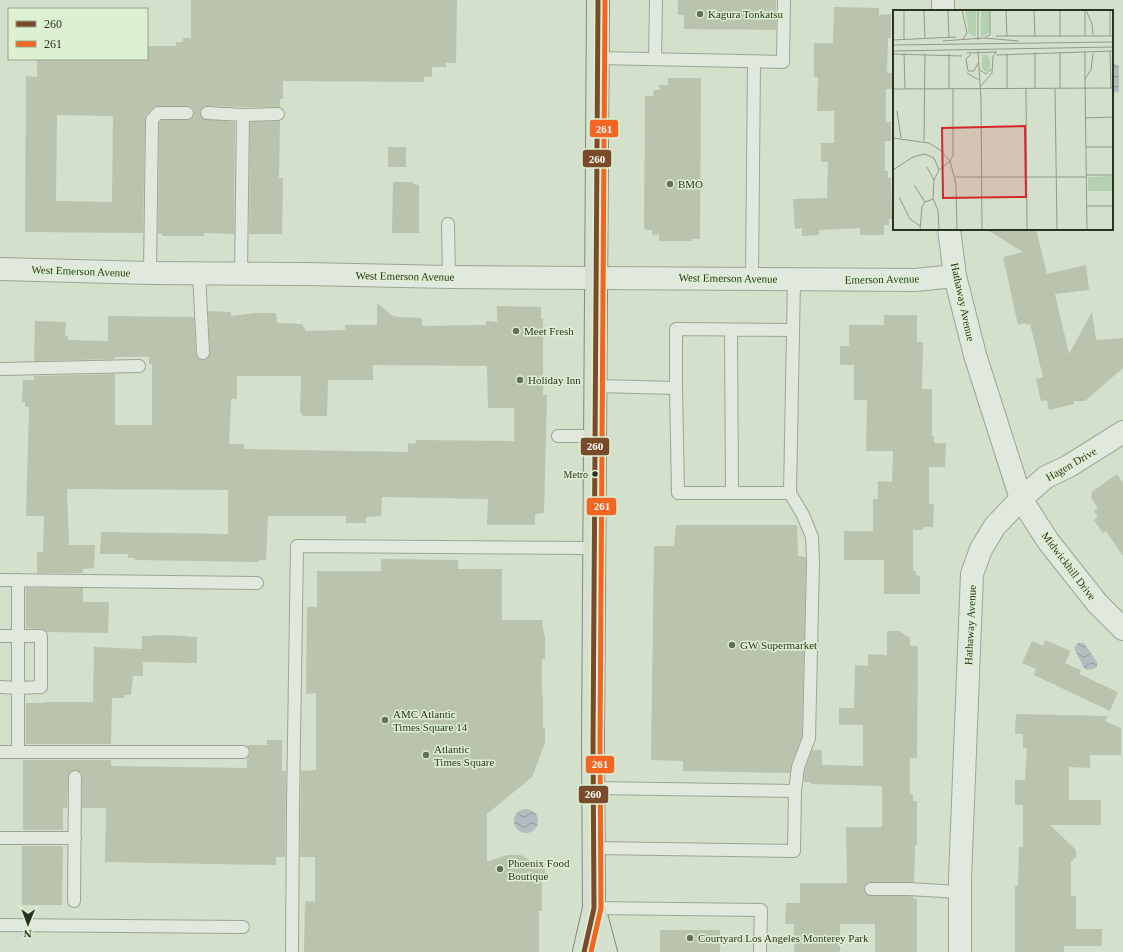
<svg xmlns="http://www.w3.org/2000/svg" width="1123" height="952" viewBox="0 0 1123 952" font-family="Georgia,serif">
	<defs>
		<pattern id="water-waves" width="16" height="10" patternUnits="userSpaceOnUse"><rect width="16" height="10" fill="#b3bdc1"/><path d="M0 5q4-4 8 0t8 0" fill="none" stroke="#929a9c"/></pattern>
	</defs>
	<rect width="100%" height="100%" fill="#d3e0cc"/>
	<!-- water -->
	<path fill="url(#water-waves)" d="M1112,62L1119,66V92H1116L1112,95Z
		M1078,643H1084L1097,662V666L1094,669L1087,670L1084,668L1075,650V647Z
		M514 821a12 12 0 1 1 24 0a12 12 0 1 1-24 0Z"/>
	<!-- building -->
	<path fill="#b9c3ad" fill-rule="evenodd" d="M191,0H457L456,63H446V67H432V77H424V82L283,81V99H280V107H243L207,106L203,107L200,113L203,119L235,122L234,234L204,233V236H162V234L158,233L159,123L161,120H187L191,119L194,116V110L191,107L187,106H155L146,115L145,119L143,233L25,232L26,76L37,77V59H147V46H176V42H183V38H191ZM57,115L113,116L112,202L56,201Z
		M678,0H776V30L686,29L684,28V15H678Z
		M834,7L879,8V15L891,14V38H888L887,73H892V89H886V122H891V141H885V171H888V178H891L892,219H889V225H884V235H860V228L819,230V235L802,236V228L795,229L793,199L827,198L828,162H821V143H834V111H817L818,77H814V43H833Z
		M668,78H701L700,239H691V241H659V234L652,235V230H646V229H644L645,96H653L654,90H660L659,85H668Z
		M280,121L279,178H283L282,234H249L250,122Z
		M388,147H406V167H388Z
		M393,182H413V184L419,185V233H392Z
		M986,229H1036L1047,274L1086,265L1089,290L1055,294L1069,354L1092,312L1096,340L1123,338V368L1085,401H1074V404L1049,410L1047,400L1041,401L1036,379L1043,377L1030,324L1026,325V323L1018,325L1003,257L1023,252Z
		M377,303L391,315L398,317L422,318V326L486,325V321L497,322V306L541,307V319H543V395H547L544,513L535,514V525H487L488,499L382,497L381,516L366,517V523H346V516H268L266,560H259V562L135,560V558H128V554H100L101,532L228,534V490L67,489L69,545H95L94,568L83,569V573H37V552H43L44,516H26L29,407H25V402H22L23,380H34V376L115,374V425H152V364H149V357H115V359L34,361L35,321L66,322L65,336H68V340L108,341V316L194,317L196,354L199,359L204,360L207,359L210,353L208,311L231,312V316L256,313H276L277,323L302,324L306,331L345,330V325H377ZM373,365L487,366L488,408H514V441L416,440L415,444L408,443V452L244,449V444H229L231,399H237V376H301L300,413H302V416H327L328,380H373Z
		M884,315H917V342H923L922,389H932V436H934V443H946L945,467H929V504H934L933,527H923V530H913V571H916V575L920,576V594H884V560H844V531H873V499H878V481L892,482L893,451H866L867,400H854V365H840V346H849V325H884Z
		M1117,474L1123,483V556L1106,531L1103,533L1094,520L1098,517L1094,511L1098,508L1091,498L1092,492Z
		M676,525H797L798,556L805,557L806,562L802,737L791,765L790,773L683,771V761L651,760L654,546H674Z
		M381,559L458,560V569H502V620H542L544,635H545V659H542V695H543V729H545V743L532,777L487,814V862L507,855H521L529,860H545V879H542V911H539V952H304L305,901L315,902V857H300L301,771L316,770V693L306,694L307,607H317V571H381Z
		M26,588H83V602H109L108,633L47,632L41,629L26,628Z
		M887,631H899L910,638V646H918L917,758H910V794H913V801H917V845H915V850L914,882H871L865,885L864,889L865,893L871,896H908L914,897V899H917V952H875V924H840V952H794V924H785L786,903H800V883H847L846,827H882V786L811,784V782H804V777L805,769L812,750H822V765L863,766V725H839V708H854L855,665L868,666V654L887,655Z
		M152,635L189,636V637H197V663L143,662V676H133L131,695H124V698H112L111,744H26V703H44V702H93L94,647L142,649V636H152Z
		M1045,640L1071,651L1065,663L1081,670L1079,674L1118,692L1110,711L1034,675L1036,669L1022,663L1032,641L1043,646Z
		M1016,714L1108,716L1105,721L1121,728V755H1090V768L1069,767V800H1101V825H1050L1076,850V857L1071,862V896H1076V929H1102V946H1064V952H1015V886H1018L1019,847H1023V805H1015V780H1025L1027,748H1023V734H1015Z
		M267,740H282V771H286L285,857H276V865L105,862L106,808H82V777L81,773L75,770L71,771L68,777L67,808H63V830H23V760H111V766L247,768V758L250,755V752L247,745H267Z
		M22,846H63L62,905H22Z
		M660,930H720V952H660Z"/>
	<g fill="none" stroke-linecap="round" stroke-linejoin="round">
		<!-- service casing -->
		<g stroke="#9ca595" stroke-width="14">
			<path id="service" d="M598,58L783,62L784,0
				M655,59L656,0
				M207,113L243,115
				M448,224L449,277
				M150,273L152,120L158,113H187
				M199,273L203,353
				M241,274L243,115L278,114
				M752,278L754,62
				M731,330L732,492
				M793,330L676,329V388L678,493H790L794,279
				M0,369L139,366
				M596,386L676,388
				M558,436H595
				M790,493L803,515L812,537L813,562L809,738L798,767L795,791
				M0,580L257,583
				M0,636H41V687L18,688V752H0
				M0,687L18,688V580
				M18,752H243
				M593,788L795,791L794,851L593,848
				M0,838H75
				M871,889H908L960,892
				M74,901L75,777
				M594,908L761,910L760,952
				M0,925L243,927
				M292,952L293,805L297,546L595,548"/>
		</g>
		<!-- minor casing -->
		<g stroke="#9ca595" stroke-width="24">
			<path id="minor" d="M943,11V0
				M949,229L955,276L975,355L1021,499L995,526L981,549L972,574L960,878V952
				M596,278L915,280L955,276
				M1123,432L1069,466L1046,477L1021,499L1048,541L1097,603L1123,629"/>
		</g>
		<!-- tertiary casing -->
		<g stroke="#9ca595" stroke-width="24">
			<path id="tertiary" d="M0,269L150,273L307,274L449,277L596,278"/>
		</g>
		<!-- primary casing -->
		<g stroke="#838b7c" stroke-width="24">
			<path id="primary" d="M595,911L606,952
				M584,952L594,908L593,743L598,0"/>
		</g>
		<!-- service -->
		<use href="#service" stroke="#e1e8dd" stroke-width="12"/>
		<!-- minor -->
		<use href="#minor" stroke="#e1e8dd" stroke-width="22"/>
		<!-- tertiary -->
		<use href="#tertiary" stroke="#e1e8dd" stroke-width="22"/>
		<!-- primary -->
		<use href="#primary" stroke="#d6e0cf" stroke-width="22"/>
		<!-- bus-1 casing -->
		<g stroke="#ddf1d2" stroke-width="8">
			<path id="bus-1" d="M584,952L594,908L593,743L598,0"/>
		</g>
		<!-- bus-2 casing -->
		<g stroke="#ddf1d2" stroke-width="8">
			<path id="bus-2" d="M591,952L601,908L600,743L605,0"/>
		</g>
		<!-- bus-1 -->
		<use href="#bus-1" stroke="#7a4b2a" stroke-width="5"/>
		<!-- bus-2 -->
		<use href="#bus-2" stroke="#f26522" stroke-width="5"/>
	</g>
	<!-- markers -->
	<g fill="#65705c" stroke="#ddf1d2" stroke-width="1.5">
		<circle cx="700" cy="14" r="4"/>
		<circle cx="670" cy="184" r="4"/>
		<circle cx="516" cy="331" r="4"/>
		<circle cx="520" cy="380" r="4"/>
		<circle cx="732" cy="645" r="4"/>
		<circle cx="385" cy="720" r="4"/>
		<circle cx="426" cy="755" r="4"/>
		<circle cx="500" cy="869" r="4"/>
		<circle cx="690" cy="938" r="4"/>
	</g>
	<circle fill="#2a331f" stroke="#ddf1d2" stroke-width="1.5" cx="595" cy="474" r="3.5"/>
	<g text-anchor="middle" stroke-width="3" stroke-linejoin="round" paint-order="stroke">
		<!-- bus labels -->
		<g font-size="10" fill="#2a331f" stroke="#ddf1d2" text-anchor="end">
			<text x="588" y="478">Metro</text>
		</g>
		<!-- poi labels -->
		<g font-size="11" fill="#2a331f" stroke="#ddf1d2" text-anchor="start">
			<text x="708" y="18">Kagura Tonkatsu</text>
			<text x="678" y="188">BMO</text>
			<text x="524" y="335">Meet Fresh</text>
			<text x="528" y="384">Holiday Inn</text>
			<text x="740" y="649">GW Supermarket</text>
			<text x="393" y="718">AMC Atlantic<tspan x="393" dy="13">Times Square 14</tspan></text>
			<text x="434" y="753">Atlantic<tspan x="434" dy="13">Times Square</tspan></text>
			<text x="508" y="867">Phoenix Food<tspan x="508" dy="13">Boutique</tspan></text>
			<text x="698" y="942">Courtyard Los Angeles Monterey Park</text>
		</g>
		<!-- street labels -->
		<g font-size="11" fill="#2a331f" stroke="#ddf1d2">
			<text transform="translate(81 271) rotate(2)" y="4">West Emerson Avenue</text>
			<text transform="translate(405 276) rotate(1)" y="4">West Emerson Avenue</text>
			<text transform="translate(728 278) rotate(1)" y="4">West Emerson Avenue</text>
			<text transform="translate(882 279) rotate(-1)" y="4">Emerson Avenue</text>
			<text transform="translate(963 302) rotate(78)" y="4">Hathaway Avenue</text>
			<text transform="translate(1071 464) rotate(-30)" y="4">Hagen Drive</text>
			<text transform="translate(1069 566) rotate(53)" y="4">Midwickhill Drive</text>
			<text transform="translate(970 625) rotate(-87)" y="4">Hathaway Avenue</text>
		</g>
	</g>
	<!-- overview -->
	<g transform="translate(893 10)">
		<rect width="220" height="220" fill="#d3e0cc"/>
		<path d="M72,0H83V27L76,24ZM88,0H96L97,22L88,27ZM89,45H94L97,49V58L93,62L89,59Z" fill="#b3d1b1"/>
		<path d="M220,166V181H195V167Z" fill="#b3d1b1"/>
		<path fill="none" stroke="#8f9b87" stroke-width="1" d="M11,0V30M31,0L32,29M55,0L56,28M69,0L74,23L70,29M85,0V30M113,0L114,27M141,0L142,27M192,0V26M193,0L199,14L200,25M217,0V26M103,26H220M92,27L97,25V0M167,27V0M0,30L63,27M50,31L90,28L126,31M0,35L220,32M0,41L220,37M85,41L88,90L89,220M192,41V69M217,41L218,78M142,42V78M167,42V78M74,43L104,42M0,44L69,46M11,44L12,79M56,44V78M78,44L73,49L75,61H81L85,53M103,45L220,41M87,60L93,64L98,59M74,63L86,70M88,76L99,63L100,46L103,42M60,78V145L57,151L63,174L64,220M114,78V44M133,78L134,220M162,78L164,220M0,79L220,78M4,101L8,128M192,108L220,107M0,128L36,133L47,140L57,151L46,160L41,170L40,189L45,200L46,220M31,131L32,44M193,137H220M34,157L41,170M0,160L20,147L32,144L41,148L46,160M193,165H220M62,167H193M21,175L32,192M6,187L17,209L27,216M193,196H220M27,220L29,197L32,192L40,189M194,220L192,69L198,60L200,43"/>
		<path fill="#d62828" fill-opacity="0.15" stroke="#d62828" stroke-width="2" d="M132,116L133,187L50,188L49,118Z"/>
		<rect width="220" height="220" fill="none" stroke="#2a331f" stroke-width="2"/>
	</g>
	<g stroke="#ddf1d2" stroke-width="1.5">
		<rect x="589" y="119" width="30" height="19" rx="4" fill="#f26522"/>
		<rect x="582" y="149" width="30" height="19" rx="4" fill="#7a4b2a"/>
		<rect x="580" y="437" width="30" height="19" rx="4" fill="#7a4b2a"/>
		<rect x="586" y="497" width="31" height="19" rx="4" fill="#f26522"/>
		<rect x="585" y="755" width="30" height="19" rx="4" fill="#f26522"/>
		<rect x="578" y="785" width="31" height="19" rx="4" fill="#7a4b2a"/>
	</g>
	<g font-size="11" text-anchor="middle" font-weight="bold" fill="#fff">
		<text x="604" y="133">261</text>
		<text x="597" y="163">260</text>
		<text x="595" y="450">260</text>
		<text x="602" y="510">261</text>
		<text x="600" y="768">261</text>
		<text x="593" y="798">260</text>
	</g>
	<!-- legend -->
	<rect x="8" y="8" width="140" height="52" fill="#ddf1d2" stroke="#95a58a"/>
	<rect x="16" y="21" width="20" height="6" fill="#7a4b2a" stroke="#95a58a"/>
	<text x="44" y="28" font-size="12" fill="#2a331f">260</text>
	<rect x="16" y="41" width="20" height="6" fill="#f26522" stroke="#95a58a"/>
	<text x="44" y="48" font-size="12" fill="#2a331f">261</text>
	<!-- north arrow -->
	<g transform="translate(28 924) rotate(181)" stroke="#ddf1d2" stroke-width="3" paint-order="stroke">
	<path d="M0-3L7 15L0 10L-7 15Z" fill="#2a331f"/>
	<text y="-6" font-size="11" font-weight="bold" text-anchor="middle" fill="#2a331f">N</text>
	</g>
</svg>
